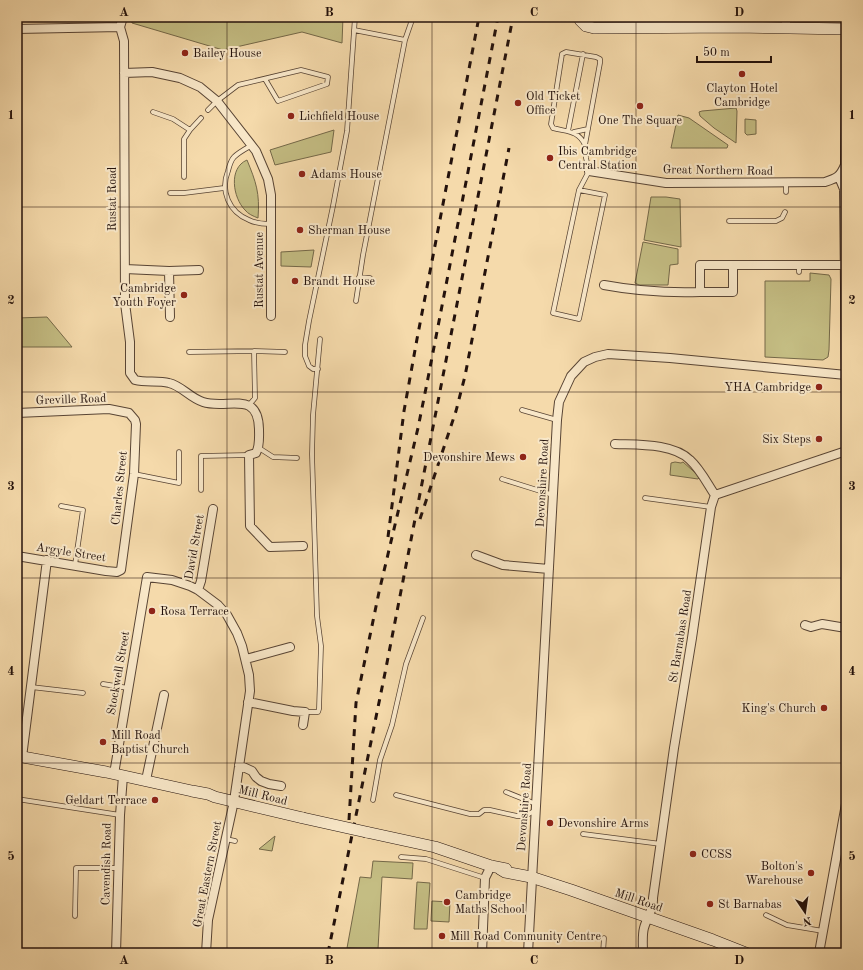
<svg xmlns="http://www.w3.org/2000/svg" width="863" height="970" viewBox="0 0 863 970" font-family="'Old Standard TT',serif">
	<rect width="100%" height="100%" fill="#f5daab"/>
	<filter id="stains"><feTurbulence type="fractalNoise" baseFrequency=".005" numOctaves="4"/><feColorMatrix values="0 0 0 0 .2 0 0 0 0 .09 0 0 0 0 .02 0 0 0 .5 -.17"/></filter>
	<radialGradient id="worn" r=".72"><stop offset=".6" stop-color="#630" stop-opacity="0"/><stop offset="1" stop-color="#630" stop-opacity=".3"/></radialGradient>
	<!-- green -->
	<path fill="#c4bd83" stroke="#746848" d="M17,17H34V20L17,21Z
		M131,17H343L342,43L302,32L223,50L132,23Z
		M736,108L737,111L736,143L714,128L700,116L699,112L702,111Z
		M678,115L689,118L728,145L727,148H671Z
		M745,119L756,120V134L747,135L745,133Z
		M334,130L331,152L275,165L270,150Z
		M247,160C256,182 260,193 258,218C253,216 248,214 245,210C233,198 228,168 247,160Z
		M651,197H666L680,199L681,247L644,240Z
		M643,242L678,249V264L670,265L668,285H639L635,283Z
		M314,250L311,267L281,266V252Z
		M810,273L829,275L831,279L829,350L828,357L823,360L765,357V281H810Z
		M47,317L72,347H17V318Z
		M675,462L681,463L683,462L700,477L698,479L670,475L671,463Z
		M275,836L272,851L259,849Z
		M373,861L413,863L412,879L382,877L378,949L347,948L360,877L371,878Z
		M417,882L430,883L427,929H414Z
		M432,901L450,902L449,922L431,921Z"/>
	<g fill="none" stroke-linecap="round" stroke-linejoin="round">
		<!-- lane casing -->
		<g stroke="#584434" stroke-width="5.5">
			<path id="lane" d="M396,18V17
				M354,30L405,40
				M566,52L596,57L600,59V63L585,145C578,130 567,132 553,128L551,124L562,54Z
				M208,110L217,101L238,85L301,70L328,77L327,84L278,101L265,79
				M153,112L173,119L190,130L184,139V177
				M190,130L201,118
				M568,131L583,54
				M574,132L588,129
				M252,145C247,148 239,152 234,157C231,160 229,167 228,171C220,191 229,212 249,220C255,223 263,224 270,224
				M579,190L605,195L579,319L553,313L579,190L589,171L586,158L585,145
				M786,192V182
				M170,193H184L224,188
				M729,221H776L782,218L785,212
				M799,272V265
				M359,277L370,278
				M356,301L363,255L405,40L413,17
				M254,351L285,352
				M189,352L254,351L255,398L249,405
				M318,369H313L309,366L305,356V345L309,321L333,206L347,131L355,17
				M522,410L557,420
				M259,448L273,457L297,458
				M134,474L179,483V452
				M502,479L553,495
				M201,490V456L249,455
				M645,498L711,507
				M61,506L83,510L75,565
				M103,684L128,688
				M31,687L83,693
				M305,712H318L319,709L321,646L317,616L312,454L313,415L320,339
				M506,792L536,804
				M396,795L470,814H479L484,810H490L517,816H525L536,810
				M17,799L120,815
				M373,800L380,760L392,725L406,664L423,618
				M583,834L661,844
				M226,839L235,841
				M401,857L426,859L485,878
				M766,915L787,925L823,931
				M75,916L76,868H118
				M603,953L604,938"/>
		</g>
		<!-- street casing -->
		<g stroke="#584434" stroke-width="10">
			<path id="street" d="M123,17L120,27L124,41L125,303L130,342V373L135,380C146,383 158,380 169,383C182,386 190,398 203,402C227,410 258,389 259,429C259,437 260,446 256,453L249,455L250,526L270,547L303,546
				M786,17V28
				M677,28V17
				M17,29L120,27
				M124,73L152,72L180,78L200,87L217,101L256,151L268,179L271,195V316
				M589,171L666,183L825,182C837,178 840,177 845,165L846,76
				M839,177L844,189L846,385
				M125,269L169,271L199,270
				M169,271L170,317
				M604,285C636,291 667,293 700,292V265H845
				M700,292H733V265
				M17,413L109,409L129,413L135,420L136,424L134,474L121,570L117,572L106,571L17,556
				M615,444C637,445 673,443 690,460C700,469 707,483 715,495
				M476,555L503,565L549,569
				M198,590L201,581L213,509
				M805,625L811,627L822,624L846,628
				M246,659L290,647
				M248,702L293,711L305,712L303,725
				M22,757L47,560
				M239,765L252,771L256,777L261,781L269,784L281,786
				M114,774L147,577L172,580L190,586L198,590L218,605L227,615L237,633L242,646L249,675L250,691L234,801L208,920L206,953
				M146,780L164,695
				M116,953L120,815L123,776
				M482,953L485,878L491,866
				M528,953L557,420L559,402L571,376L584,362L595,357L608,354L670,358L846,375
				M643,953C643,945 642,935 644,928C647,917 654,909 653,898L674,748L692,638L711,507L715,495L846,451
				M819,953L846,804"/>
		</g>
		<!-- secondary casing -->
		<g stroke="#24120c" stroke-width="12">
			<path id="secondary" d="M580,20L586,26L594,28L736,27L846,29
				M17,756L106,772L192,791L208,794L215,797L303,818
				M366,832L435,847L491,866L506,869
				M500,869L505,872L531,877L571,890L713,940L746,953"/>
		</g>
		<!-- lane -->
		<use href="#lane" stroke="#f8e7c8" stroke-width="4"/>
		<!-- street -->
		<use href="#street" stroke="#f8e7c8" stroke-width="8"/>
		<!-- secondary -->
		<use href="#secondary" stroke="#f8e7c8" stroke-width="11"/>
		<!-- rail -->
		<path stroke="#24120c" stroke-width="3" stroke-dasharray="7 7" stroke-linecap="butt" d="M420,519L456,411L465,376L509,148
			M388,537L404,411L417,339L479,17
			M349,820L356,703L379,592L418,428L428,378L498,17
			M328,953L385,673L513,17"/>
		<!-- secondary-bridge casing -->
		<g stroke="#24120c" stroke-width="12" stroke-linecap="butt">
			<path id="secondary-bridge" d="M303,818L366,832"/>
		</g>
		<!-- secondary-bridge -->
		<use href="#secondary-bridge" stroke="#f8e7c8" stroke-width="11"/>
	</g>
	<!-- grid -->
	<path fill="none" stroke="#24120c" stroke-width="1" stroke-opacity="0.55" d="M227,17V953M432,17V953M636,17V953M17,207H846M17,392H846M17,578H846M17,763H846"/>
	<!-- markers -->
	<g fill="#8f2418" stroke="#f8e7c8" stroke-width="1.5">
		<circle cx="185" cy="53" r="4"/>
		<circle cx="742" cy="74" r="4"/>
		<circle cx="518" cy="103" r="4"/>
		<circle cx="640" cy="106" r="4"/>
		<circle cx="291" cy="116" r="4"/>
		<circle cx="550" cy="158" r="4"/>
		<circle cx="302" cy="174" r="4"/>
		<circle cx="300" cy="230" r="4"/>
		<circle cx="295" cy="281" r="4"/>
		<circle cx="184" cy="295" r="4"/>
		<circle cx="819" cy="387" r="4"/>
		<circle cx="819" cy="439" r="4"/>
		<circle cx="523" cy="457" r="4"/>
		<circle cx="152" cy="611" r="4"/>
		<circle cx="824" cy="708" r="4"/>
		<circle cx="103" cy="742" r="4"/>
		<circle cx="155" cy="800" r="4"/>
		<circle cx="550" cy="823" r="4"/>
		<circle cx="693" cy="854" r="4"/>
		<circle cx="811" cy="873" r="4"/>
		<circle cx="447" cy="902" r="4"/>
		<circle cx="710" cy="904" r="4"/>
		<circle cx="442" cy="936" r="4"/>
	</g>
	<g text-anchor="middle" stroke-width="4" stroke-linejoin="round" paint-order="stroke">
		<!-- poi labels -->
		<g font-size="12" fill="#24120c" stroke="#f8e7c8" text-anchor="start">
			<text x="193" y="57">Bailey House</text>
			<text x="742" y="92" text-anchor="middle">Clayton Hotel<tspan x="742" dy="14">Cambridge</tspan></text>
			<text x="526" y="100">Old Ticket<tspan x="526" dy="14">Office</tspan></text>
			<text x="299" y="120">Lichfield House</text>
			<text x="640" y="124" text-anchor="middle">One The Square</text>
			<text x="558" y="155">Ibis Cambridge<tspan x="558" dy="14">Central Station</tspan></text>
			<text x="310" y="178">Adams House</text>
			<text x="308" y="234">Sherman House</text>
			<text x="303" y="285">Brandt House</text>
			<text x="176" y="292" text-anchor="end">Cambridge<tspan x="176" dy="14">Youth Foyer</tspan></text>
			<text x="811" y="391" text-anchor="end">YHA Cambridge</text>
			<text x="811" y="443" text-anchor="end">Six Steps</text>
			<text x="515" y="461" text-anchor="end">Devonshire Mews</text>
			<text x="160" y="615">Rosa Terrace</text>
			<text x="816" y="712" text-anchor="end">King's Church</text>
			<text x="111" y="739">Mill Road<tspan x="111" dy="14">Baptist Church</tspan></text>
			<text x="147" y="804" text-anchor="end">Geldart Terrace</text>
			<text x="558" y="827">Devonshire Arms</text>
			<text x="701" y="858">CCSS</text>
			<text x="803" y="870" text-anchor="end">Bolton's<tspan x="803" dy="14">Warehouse</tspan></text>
			<text x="455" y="899">Cambridge<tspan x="455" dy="14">Maths School</tspan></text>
			<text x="718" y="908">St Barnabas</text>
			<text x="450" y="940">Mill Road Community Centre</text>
		</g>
		<!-- street labels -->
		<g font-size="12" fill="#24120c" stroke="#f8e7c8">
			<text transform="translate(718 170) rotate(1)" y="4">Great Northern Road</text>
			<text transform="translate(112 199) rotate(-90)" y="4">Rustat Road</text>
			<text transform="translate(259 270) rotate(-90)" y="4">Rustat Avenue</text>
			<text transform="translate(71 399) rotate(-2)" y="4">Greville Road</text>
			<text transform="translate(542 483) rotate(-87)" y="4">Devonshire Road</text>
			<text transform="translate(119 488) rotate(-84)" y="4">Charles Street</text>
			<text transform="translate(194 547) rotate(-80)" y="4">David Street</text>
			<text transform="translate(71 552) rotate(9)" y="4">Argyle Street</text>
			<text transform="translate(680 636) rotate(-81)" y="4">St Barnabas Road</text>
			<text transform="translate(118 673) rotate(-80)" y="4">Stockwell Street</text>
			<text transform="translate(263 795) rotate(14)" y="4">Mill Road</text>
			<text transform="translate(524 807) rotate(-86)" y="4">Devonshire Road</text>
			<text transform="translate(106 864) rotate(-89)" y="4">Cavendish Road</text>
			<text transform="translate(207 874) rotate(-79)" y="4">Great Eastern Street</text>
			<text transform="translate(639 900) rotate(19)" y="4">Mill Road</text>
		</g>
	</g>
	<!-- margin -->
	<rect width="863" height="970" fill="none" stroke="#f5daab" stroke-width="44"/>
	<!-- north arrow -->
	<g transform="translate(805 912) rotate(167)" stroke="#f8e7c8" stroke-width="3" paint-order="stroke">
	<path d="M0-3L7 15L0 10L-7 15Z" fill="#24120c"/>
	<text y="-6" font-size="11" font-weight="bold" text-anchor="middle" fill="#24120c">N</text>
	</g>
	<!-- scale -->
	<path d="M697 56v6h74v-6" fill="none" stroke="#24120c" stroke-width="2"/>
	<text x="703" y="56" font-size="12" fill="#24120c" stroke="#f8e7c8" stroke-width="3" paint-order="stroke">50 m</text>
	<rect x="22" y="22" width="819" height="926" fill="none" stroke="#24120c" stroke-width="1.5"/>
	<g font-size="13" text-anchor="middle" font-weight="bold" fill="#24120c">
		<text x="124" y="16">A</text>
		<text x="329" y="16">B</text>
		<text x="534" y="16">C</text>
		<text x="739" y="16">D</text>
		<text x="11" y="119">1</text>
		<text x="852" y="119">1</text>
		<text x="11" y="304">2</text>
		<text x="852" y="304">2</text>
		<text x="11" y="490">3</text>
		<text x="852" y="490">3</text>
		<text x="11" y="675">4</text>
		<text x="852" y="675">4</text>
		<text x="11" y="860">5</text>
		<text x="852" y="860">5</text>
		<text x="124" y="964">A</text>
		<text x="329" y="964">B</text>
		<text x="534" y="964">C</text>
		<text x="739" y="964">D</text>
	</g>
	<rect width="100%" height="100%" filter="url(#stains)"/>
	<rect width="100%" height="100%" fill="url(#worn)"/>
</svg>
